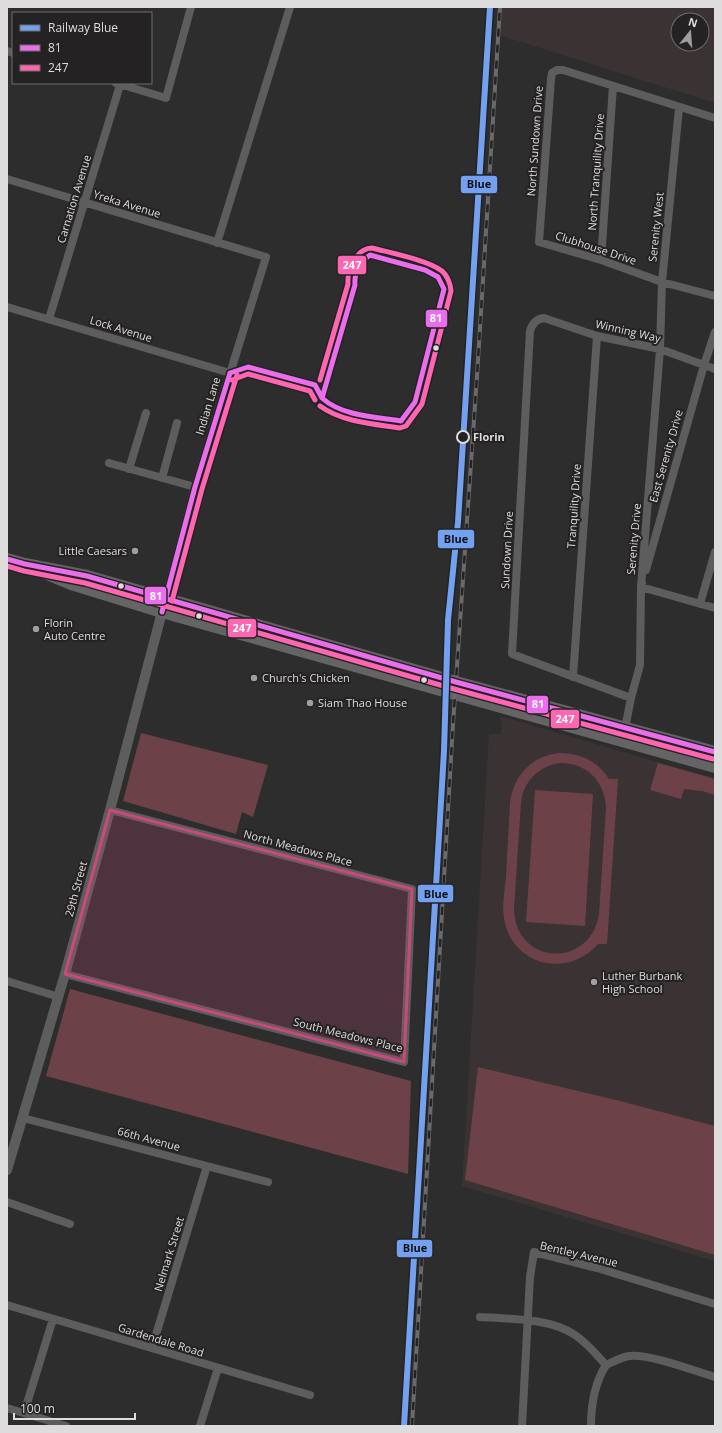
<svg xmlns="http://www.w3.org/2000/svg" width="722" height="1433" viewBox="0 0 722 1433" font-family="'Open Sans',sans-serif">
	<rect width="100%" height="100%" fill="#2e2d2d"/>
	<!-- built -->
	<path fill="#3b3233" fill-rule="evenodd" d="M500,7H715V103L499,35ZM678,20H702V44H678Z
		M500,716L643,758L715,778V1261L462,1186L489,734H502Z"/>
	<!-- green -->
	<path fill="#6d4148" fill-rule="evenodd" d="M141,733L268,765L253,817L242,812L236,834L123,801Z
		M558,753C579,753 597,760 609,779H618L607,944H598C585,959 567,966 547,963C528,960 511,945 506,927C501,911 504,894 506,878C507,853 509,827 510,802C514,775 531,757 558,753ZM559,763C586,762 605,781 606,808L599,914C590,970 515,965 514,909L521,802C524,781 538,767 559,763Z
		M658,763L715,779V795L702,791L684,789L681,799L650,790Z
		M535,790L593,794L585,926L526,922Z
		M70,989L411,1081L408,1174L46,1076Z
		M478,1067L620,1101L715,1126V1255L465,1180Z"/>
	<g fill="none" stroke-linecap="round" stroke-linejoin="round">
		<!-- minor -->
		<path stroke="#5c5d5c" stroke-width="8" d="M7,51L13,53
			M116,83L166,98L191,7
			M715,118L563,70H557L552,73L551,79L539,242L601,260L662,282L715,296
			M7,179L266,257L195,487L162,612
			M217,243L290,7
			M601,260L613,86
			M7,307L230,373
			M49,319L120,85
			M109,463L195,487
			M129,469L146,413
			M162,478L177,423
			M646,570L704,365L715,332
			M642,583L641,587L715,608
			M700,604L715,552
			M573,677L597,336
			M631,698L512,654L530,331C532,324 536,319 544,318L597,336L660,349L715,369
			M625,729L631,698L640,665L641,587L660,349L662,282L679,108
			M65,974L404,1062L412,889L110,810
			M7,981L59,997
			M23,1118L268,1182
			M7,1202L70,1224
			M7,1305L310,1395
			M480,1317C510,1319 550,1318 575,1335C587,1343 596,1354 606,1365
			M152,1348L207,1166
			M606,1365C613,1362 622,1357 629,1356C648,1353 695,1371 715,1377
			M7,1408L66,1426
			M24,1413L53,1319
			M200,1426L218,1368
			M522,1426L530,1277L534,1252L597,1268L715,1304
			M591,1426C591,1404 594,1384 606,1365"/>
		<!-- tertiary -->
		<path stroke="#5c5d5c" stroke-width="10" d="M7,1170L65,974L110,810L162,612"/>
		<!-- primary -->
		<path stroke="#656464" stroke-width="12" d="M7,559L25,564L87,576L456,682L715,752
			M42,572L71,584L162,612L715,767"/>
		<!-- rail casing -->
		<g stroke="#6b6a6a" stroke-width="4">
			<path id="rail" d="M412,1426L453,724L477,376L500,7"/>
		</g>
		<!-- rail -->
		<use href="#rail" stroke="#252223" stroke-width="2.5" stroke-dasharray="8" stroke-linecap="butt"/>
		<!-- bus-1 casing -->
		<g stroke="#252223" stroke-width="8">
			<path id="bus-1" d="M370,255L425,270L438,277L444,289L415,402L401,421C375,417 342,416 322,398L355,285C354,272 359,263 370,255Z
				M230,373L248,367L315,385L322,398
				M7,559L25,564L87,576L456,682L715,752
				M162,612L195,487L230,373"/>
		</g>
		<!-- bus-2 casing -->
		<g stroke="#252223" stroke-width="8">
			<path id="bus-2" d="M232,380L248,374L310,391L315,400
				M320,380L348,284C347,271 356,248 372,248C391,253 428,260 442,271C447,275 451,285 451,291L422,404L406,426L400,428C374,424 342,422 320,406
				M7,566L24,571L85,583L454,689L713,759
				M172,601L202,489L237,375"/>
		</g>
		<!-- bus-1 -->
		<use href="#bus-1" stroke="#ea6dec" stroke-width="5"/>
		<!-- bus-2 -->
		<use href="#bus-2" stroke="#fe66b2" stroke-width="5"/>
		<!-- rail-1 casing -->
		<g stroke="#252223" stroke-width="9">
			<path id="rail-1" d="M404,1426L444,751L448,620L458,522L490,7"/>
		</g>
		<!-- rail-1 -->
		<use href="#rail-1" stroke="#73a1f0" stroke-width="6"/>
	</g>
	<!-- marked area -->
	<path fill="#c9497b" fill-opacity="0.2" stroke="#c9497b" stroke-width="3" stroke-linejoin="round" d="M110,810L412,889L404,1062L65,974Z"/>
	<!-- markers -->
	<g fill="#dedcdc" stroke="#252223" stroke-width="1.5">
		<circle cx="436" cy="348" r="3.5"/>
		<circle cx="121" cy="586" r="3.5"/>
		<circle cx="199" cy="616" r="3.5"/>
		<circle cx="424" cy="680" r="3.5"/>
	</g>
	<circle fill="#252223" stroke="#dedcdc" stroke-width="2" cx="463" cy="437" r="6"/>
	<g fill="#a09f9f" stroke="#252223" stroke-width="1.5">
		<circle cx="135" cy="551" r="4"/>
		<circle cx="36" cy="629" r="4"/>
		<circle cx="254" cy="678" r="4"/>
		<circle cx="310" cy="703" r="4"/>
		<circle cx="594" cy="982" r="4"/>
	</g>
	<g text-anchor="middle" stroke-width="4" stroke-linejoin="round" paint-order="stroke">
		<!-- street labels -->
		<g font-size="11" fill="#dedcdc" stroke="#252223">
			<text transform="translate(535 141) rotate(-86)" y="4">North Sundown Drive</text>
			<text transform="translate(596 172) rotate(-86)" y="4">North Tranquility Drive</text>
			<text transform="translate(74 199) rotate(-73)" y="4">Carnation Avenue</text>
			<text transform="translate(127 204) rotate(17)" y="4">Yreka Avenue</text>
			<text transform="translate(656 227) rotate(-84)" y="4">Serenity West</text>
			<text transform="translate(596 248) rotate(18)" y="4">Clubhouse Drive</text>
			<text transform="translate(121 329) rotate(17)" y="4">Lock Avenue</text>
			<text transform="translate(628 331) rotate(13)" y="4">Winning Way</text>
			<text transform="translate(208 406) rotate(-73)" y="4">Indian Lane</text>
			<text transform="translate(666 456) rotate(-74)" y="4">East Serenity Drive</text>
			<text transform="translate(574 506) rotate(-86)" y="4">Tranquility Drive</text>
			<text transform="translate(634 539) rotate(-85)" y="4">Serenity Drive</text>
			<text transform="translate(507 550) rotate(-87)" y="4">Sundown Drive</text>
			<text transform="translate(298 848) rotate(15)" y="4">North Meadows Place</text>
			<text transform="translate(76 889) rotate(-75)" y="4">29th Street</text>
			<text transform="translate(348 1035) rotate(14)" y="4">South Meadows Place</text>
			<text transform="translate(149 1139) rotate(15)" y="4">66th Avenue</text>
			<text transform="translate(169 1254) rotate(-73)" y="4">Nelmark Street</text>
			<text transform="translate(579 1254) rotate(13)" y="4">Bentley Avenue</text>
			<text transform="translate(161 1340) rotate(17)" y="4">Gardendale Road</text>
		</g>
		<!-- stop labels -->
		<g font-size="11" font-weight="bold" fill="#dedcdc" stroke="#252223" text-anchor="start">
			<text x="473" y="441">Florin</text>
		</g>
		<!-- poi labels -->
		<g font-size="11" fill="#dedcdc" stroke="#252223" text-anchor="start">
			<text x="127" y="555" text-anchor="end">Little Caesars</text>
			<text x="44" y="627">Florin<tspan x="44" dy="13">Auto Centre</tspan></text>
			<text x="262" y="682">Church's Chicken</text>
			<text x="318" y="707">Siam Thao House</text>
			<text x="602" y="980">Luther Burbank<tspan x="602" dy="13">High School</tspan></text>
		</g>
	</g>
	<g stroke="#252223" stroke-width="1.5">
		<rect x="460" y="175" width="38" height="19" rx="4" fill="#73a1f0"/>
		<rect x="337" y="255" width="30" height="20" rx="4" fill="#fe66b2"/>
		<rect x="425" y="309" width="23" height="19" rx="4" fill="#ea6dec"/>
		<rect x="437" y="529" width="38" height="20" rx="4" fill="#73a1f0"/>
		<rect x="144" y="586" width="23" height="19" rx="4" fill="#ea6dec"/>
		<rect x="227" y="618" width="30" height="20" rx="4" fill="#fe66b2"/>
		<rect x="526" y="695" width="23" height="19" rx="4" fill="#ea6dec"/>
		<rect x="550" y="709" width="30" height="20" rx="4" fill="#fe66b2"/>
		<rect x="417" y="884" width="37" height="19" rx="4" fill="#73a1f0"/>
		<rect x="396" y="1239" width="37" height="19" rx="4" fill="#73a1f0"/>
	</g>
	<g font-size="11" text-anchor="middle" font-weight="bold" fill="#fff">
		<text x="352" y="269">247</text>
		<text x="436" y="322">81</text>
		<text x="156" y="600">81</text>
		<text x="242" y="632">247</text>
		<text x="538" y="708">81</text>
		<text x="565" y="723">247</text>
	</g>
	<g font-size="11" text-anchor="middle" font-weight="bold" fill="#111">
		<text x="479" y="188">Blue</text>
		<text x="456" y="543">Blue</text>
		<text x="436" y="898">Blue</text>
		<text x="415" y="1252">Blue</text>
	</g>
	<!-- border -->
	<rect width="722" height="1433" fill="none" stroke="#dedcdc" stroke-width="16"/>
	<!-- legend -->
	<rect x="12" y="12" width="140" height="72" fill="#252223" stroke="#6f6c6d"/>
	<rect x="20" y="25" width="20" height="6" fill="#73a1f0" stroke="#6f6c6d"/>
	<text x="48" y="32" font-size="12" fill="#dedcdc">Railway Blue</text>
	<rect x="20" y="45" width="20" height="6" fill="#ea6dec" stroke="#6f6c6d"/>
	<text x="48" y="52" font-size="12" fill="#dedcdc">81</text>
	<rect x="20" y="65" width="20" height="6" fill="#fe66b2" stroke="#6f6c6d"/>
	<text x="48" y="72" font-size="12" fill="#dedcdc">247</text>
	<!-- north arrow -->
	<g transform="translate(690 32) rotate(17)"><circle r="19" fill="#252223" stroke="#6f6c6d"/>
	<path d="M0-3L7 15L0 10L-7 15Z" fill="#a09f9f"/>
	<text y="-6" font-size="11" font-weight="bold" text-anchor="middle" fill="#dedcdc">N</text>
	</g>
	<!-- scale -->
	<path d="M14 1413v6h121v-6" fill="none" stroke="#dedcdc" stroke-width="2"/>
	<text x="20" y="1413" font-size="12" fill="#dedcdc" stroke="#252223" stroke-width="3" paint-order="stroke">100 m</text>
</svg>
